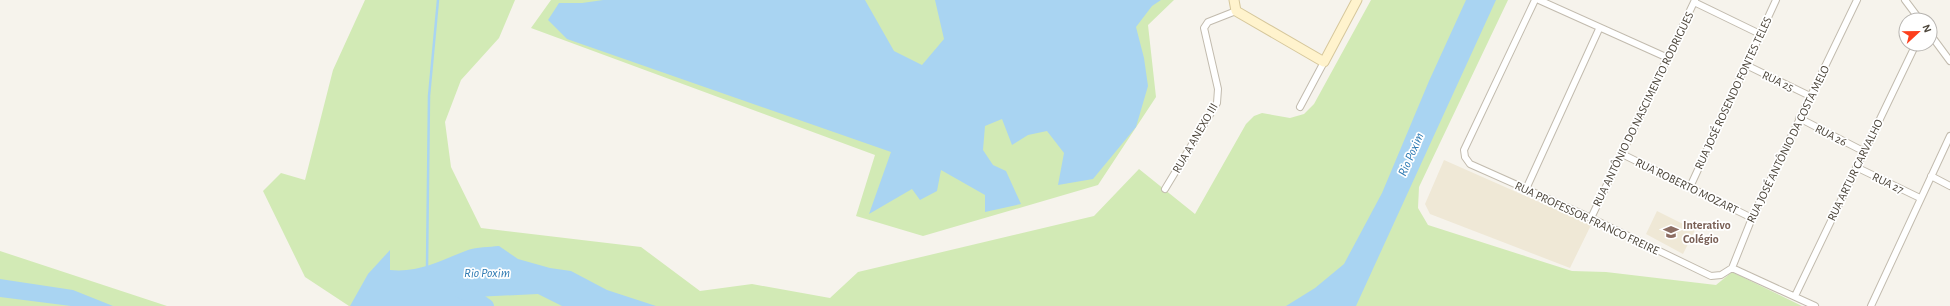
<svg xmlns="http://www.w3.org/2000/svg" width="1950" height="306" viewBox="0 0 1950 306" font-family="'Alegreya Sans',sans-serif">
	<rect width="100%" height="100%" fill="#f6f3ec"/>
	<!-- education -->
	<path fill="#efe8d6" d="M1444,160L1591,225L1570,268L1430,214L1425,204Z
		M1657,211L1695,230L1683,254L1646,234Z"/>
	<!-- green -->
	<path fill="#d2eab5" d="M365,0H515L499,38L461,80L445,122L451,167L481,228L641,247L700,291L752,284L830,298L858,272L1094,216L1139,169L1195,214L1246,124L1254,116L1262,113L1290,118L1304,114L1314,104L1371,0H1508L1419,187L1418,208L1428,225L1572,271L1606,272L1716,285L1732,272L1802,306H349L305,277L263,191L281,173L305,180L333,70Z
		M551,0H1174L1148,25L1156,97L1098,185L923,236L856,216L875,155L531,28Z
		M0,251L167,306H0Z"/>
	<!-- water -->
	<path fill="#a9d4f2" d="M603,0H865L894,51L922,65L944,39L935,0H1161L1152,6L1136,27L1144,58L1148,86L1136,127L1093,179L1058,185L1064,153L1047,131L1028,135L1012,145L1002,119L985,126L983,150L993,165L1006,171L1021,204L985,212V195L941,170L937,191L920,200L912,189L869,214L891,152L567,39L548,20L559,3H582Z
		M1466,0H1496L1356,306H1286L1315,288L1344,264L1382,193L1429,81Z
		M499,246L518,259L550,268L571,271L607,290L656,306H562L538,294L474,297L477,306H350L368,274L390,250V270C420,273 441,260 468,250C477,247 489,247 499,246Z
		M0,279L73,290L113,306H71L0,297Z"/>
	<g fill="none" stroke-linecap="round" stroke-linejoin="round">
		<!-- stream -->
		<path stroke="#a9d4f2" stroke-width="2.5" d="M427,268L429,96L438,0"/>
		<!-- river -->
		<path stroke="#a9d4f2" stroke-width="14" d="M456,289L474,297L487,306"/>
		<!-- street casing -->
		<g stroke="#c2bbae" stroke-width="8">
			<path id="street" d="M1535,0L1464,150L1465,157L1470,164L1591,218L1711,276L1721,275L1732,268L1752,218L1857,0
				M1539,0L1668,58
				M1905,0L1920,20
				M1694,2L1760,34
				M1930,34L1950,61
				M1746,65L1810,96
				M1300,107L1324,62
				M1799,118L1863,151
				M1622,154L1752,218
				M1856,167L1920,198
				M1931,176L1950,186
				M1690,187L1776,0
				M1165,189L1217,103L1218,89L1204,28L1208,22L1236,11
				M1526,189L1599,29
				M1591,218L1695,0
				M1732,268L1815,306
				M1795,296L1916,44
				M1871,306L1950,136"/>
		</g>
		<!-- secondary casing -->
		<g stroke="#d6c79b" stroke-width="11">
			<path id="secondary" d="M1234,0L1236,11L1324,62L1357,0"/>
		</g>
		<!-- street -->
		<use href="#street" stroke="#fff" stroke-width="6"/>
		<!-- secondary -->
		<use href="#secondary" stroke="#fff3cd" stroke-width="9"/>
	</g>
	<!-- icons -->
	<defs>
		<g id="school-bare" transform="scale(1.2)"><path d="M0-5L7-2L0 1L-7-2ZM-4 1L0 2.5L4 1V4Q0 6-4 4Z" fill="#8d6e63" stroke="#fff" stroke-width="2.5" paint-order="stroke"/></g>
	</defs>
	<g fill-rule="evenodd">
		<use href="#school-bare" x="1671" y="232"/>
	</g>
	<g text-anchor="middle" stroke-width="3.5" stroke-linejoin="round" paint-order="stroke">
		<!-- street labels -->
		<g font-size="12" fill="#4b4439" stroke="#fff">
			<text transform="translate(1778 81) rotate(25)" y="4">RUA 25</text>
			<text transform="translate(1733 93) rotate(-65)" y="4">RUA JOSÉ ROSENDO FONTES TELES</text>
			<text transform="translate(1643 109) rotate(-64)" y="4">RUA ANTÔNIO DO NASCIMENTO RODRIGUES</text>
			<text transform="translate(1831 135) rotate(27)" y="4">RUA 26</text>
			<text transform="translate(1195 138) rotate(-60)" y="4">RUA A ANEXO III</text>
			<text transform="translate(1788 144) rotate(-64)" y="4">RUA JOSÉ ANTÔNIO DA COSTA MELO</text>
			<text transform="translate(1855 170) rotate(-64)" y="4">RUA ARTUR CARVALHO</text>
			<text transform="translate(1888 183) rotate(26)" y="4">RUA 27</text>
			<text transform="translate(1687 186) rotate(26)" y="4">RUA ROBERTO MOZART</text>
			<text transform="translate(1587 218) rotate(25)" y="4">RUA PROFESSOR FRANCO FREIRE</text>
		</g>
		<!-- education labels -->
		<g font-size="12" font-weight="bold" fill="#785e54" stroke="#fff" text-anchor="start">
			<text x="1683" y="229">Interativo<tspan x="1683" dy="14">Colégio</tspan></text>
		</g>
		<!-- water labels -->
		<g font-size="13" font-style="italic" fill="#2e7ab2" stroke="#fff">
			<text transform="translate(1410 154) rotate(-66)" y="5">Rio Poxim</text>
			<text x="487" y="277">Rio Poxim</text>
		</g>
	</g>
	<!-- north arrow -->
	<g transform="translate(1918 32) rotate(68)"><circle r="19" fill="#ffffff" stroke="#b7b4b0"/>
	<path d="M0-3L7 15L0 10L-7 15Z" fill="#fc3f1d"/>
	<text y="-6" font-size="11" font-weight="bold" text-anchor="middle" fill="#4b4439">N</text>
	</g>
</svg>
